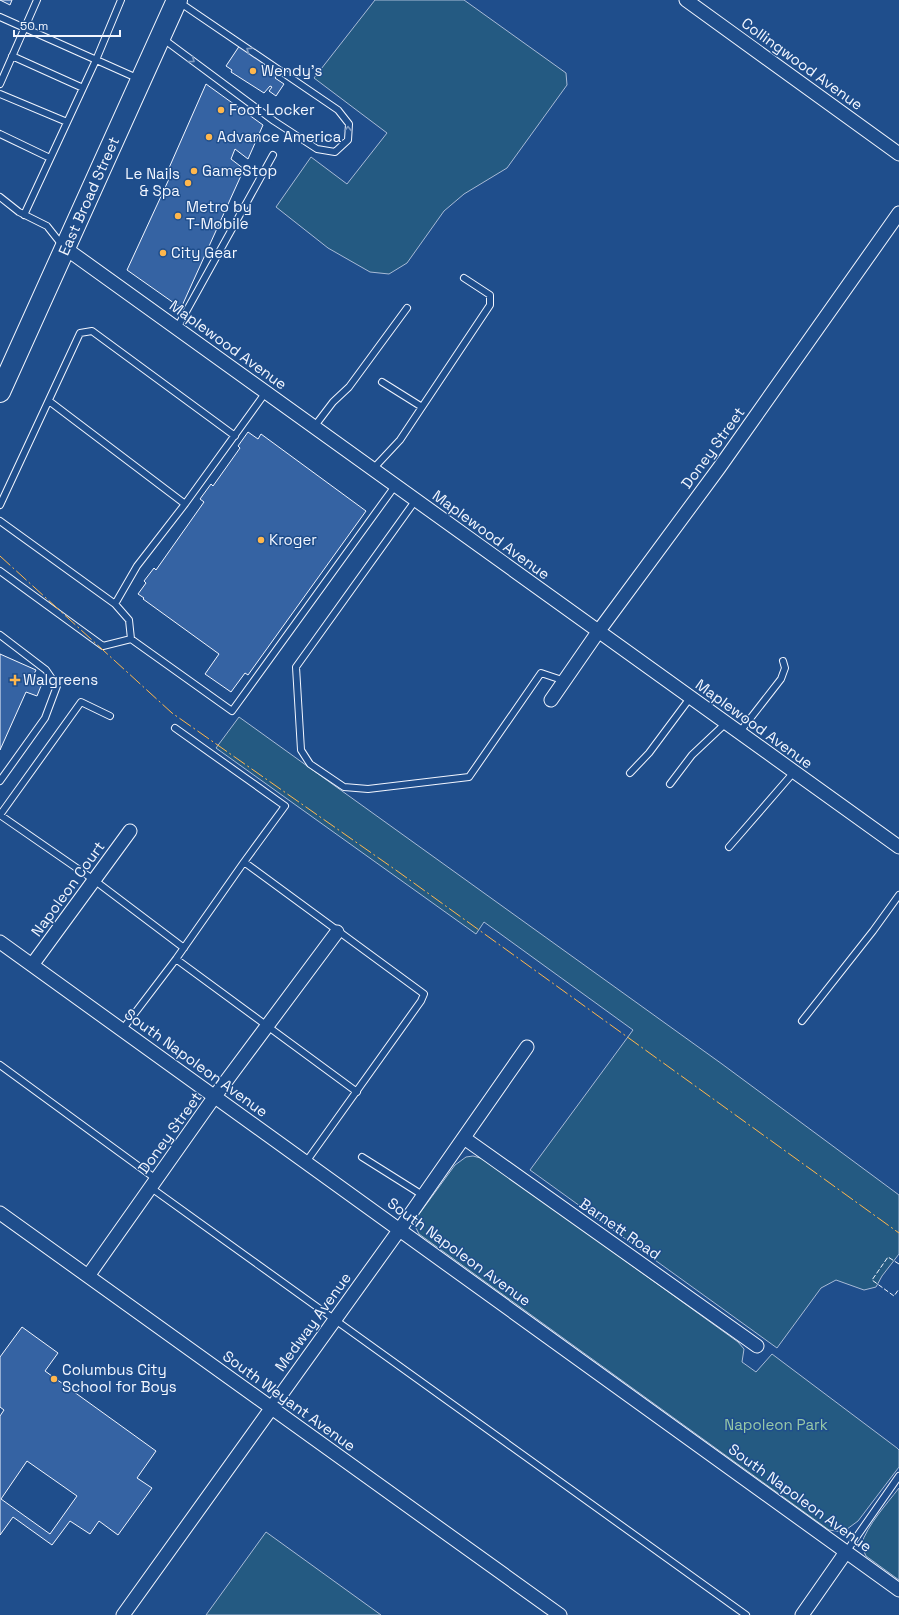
<svg xmlns="http://www.w3.org/2000/svg" width="899" height="1615" viewBox="0 0 899 1615" font-family="'Space Grotesk',sans-serif">
	<rect width="100%" height="100%" fill="#1f4e8c"/>
	<!-- green -->
	<path fill="#245a82" stroke="#a8bbd7" d="M375,0H464L566,73L567,85L507,168L464,194L444,211L407,263L389,274L370,272L328,248L276,207L311,157L347,184L387,133L314,78Z
		M239,717L722,1064L899,1195V1254L882,1276L876,1287L864,1290L836,1280L821,1288L777,1348L530,1170L633,1030L484,922L476,934L216,748Z
		M473,1156L484,1159L738,1342L744,1349L742,1362L756,1372L772,1354L897,1448L899,1450V1467L858,1521L843,1532L829,1530L419,1234L415,1226L417,1217L455,1165L466,1157Z
		M899,1488V1580L866,1556L861,1545C868,1524 886,1505 899,1488Z
		M266,1532L381,1615H206Z"/>
	<!-- building -->
	<path fill="#3563a3" stroke="#f2f6ff" fill-rule="evenodd" d="M0,0H12L10,5Z
		M240,45L278,74L275,78L284,84L276,96L269,91L272,87L270,86L264,93L231,72L232,70L226,66Z
		M206,84L263,125L248,159L235,149L231,159L244,169L181,308L127,270L169,179L165,177Z
		M248,432L258,439L261,434L366,511L248,675L245,673L231,692L205,674L219,654L143,599L144,598L138,594L146,583L144,581L154,568L156,570L204,502L200,499L211,484L213,486L240,448L238,446Z
		M0,654L36,670L33,676L43,681L37,696L26,692L0,750Z
		M22,1327L58,1353L45,1371L156,1451L137,1478L152,1488L118,1535L99,1521L90,1534L70,1521L52,1545L13,1517L0,1535V1416L4,1410L0,1407V1357ZM27,1461L77,1496L50,1534L1,1499Z"/>
	<g fill="none" stroke-linecap="round" stroke-linejoin="round">
		<!-- lane casing -->
		<g stroke="#f2f6ff" stroke-width="8">
			<path id="lane" d="M0,17L139,79
				M162,38L274,121L317,149L335,152L348,140L349,124L338,110L179,2
				M12,56L83,88
				M0,84L37,0
				M0,94L67,122
				M0,134L50,158
				M0,197L19,212L47,226L62,245
				M24,215L96,60L121,0
				M177,328L273,155
				M382,382L422,407
				M49,401L185,504
				M314,427L333,402L349,387L407,308
				M372,470L400,440L490,305V295L464,278
				M415,501L296,667L301,750L310,764L344,787L368,789L469,777L541,673L565,681
				M0,505L80,333L92,331L235,436
				M0,521L115,604L137,566L185,504L266,392
				M0,571L103,646L131,639
				M115,604L129,620L131,639L232,711L395,486
				M0,635L46,670L57,686L45,718L0,781
				M175,728L285,806L244,862
				M739,733L781,679L785,668L783,661
				M630,773L649,753L690,698
				M670,784L692,755L726,723
				M0,815L94,880L184,948
				M0,815L81,702L110,716
				M729,847L794,772
				M176,959L357,1092
				M802,1021L873,931L899,895
				M122,1030L176,959L244,862L424,994L421,1001L306,1162
				M0,1065L156,1179
				M362,1157L424,1196
				M150,1187L746,1615
				M846,1552L899,1476"/>
		</g>
		<!-- street casing -->
		<g stroke="#f2f6ff" stroke-width="15">
			<path id="street" d="M686,0L899,154
				M65,248L899,847
				M551,700L598,632L719,468L899,213
				M0,942L899,1590
				M32,965L130,831
				M464,1138L757,1346
				M0,1213L560,1615
				M88,1276L215,1096L337,932
				M123,1615L400,1229L527,1047
				M802,1615L846,1552"/>
		</g>
		<!-- primary casing -->
		<g stroke="#f2f6ff" stroke-width="22">
			<path id="primary" d="M0,392L177,0"/>
		</g>
		<!-- lane -->
		<use href="#lane" stroke="#1f4e8c" stroke-width="6"/>
		<!-- street -->
		<use href="#street" stroke="#1f4e8c" stroke-width="13"/>
		<!-- primary -->
		<use href="#primary" stroke="#1f4e8c" stroke-width="20"/>
		<!-- fence -->
		<path stroke="#f2f6ff" stroke-width="1" stroke-dasharray="5 2" stroke-linecap="butt" d="M899,1264L888,1257L872,1280L894,1296L899,1289"/>
		<!-- power -->
		<path stroke="#ffb74d" stroke-width="1" stroke-dasharray="14 3 2 3" stroke-linecap="butt" d="M0,556L172,713L400,873L899,1233"/>
	</g>
	<!-- one-way arrows -->
	<defs><path id="oneway-chevron" d="M-2-3.5L2.5 0L-2 3.5" fill="none" stroke-width="1.6" stroke-linecap="round" stroke-linejoin="round"/></defs>
	<g stroke="#7e9ac0">
		<use href="#oneway-chevron" transform="translate(249 50) rotate(-146)"/>
		<use href="#oneway-chevron" transform="translate(192 60) rotate(36)"/>
		<use href="#oneway-chevron" transform="translate(348 129) rotate(-91)"/>
	</g>
	<!-- markers -->
	<g fill="#ffb74d" stroke="#1f4e8c" stroke-width="1.5">
		<circle cx="253" cy="71" r="4"/>
		<circle cx="221" cy="110" r="4"/>
		<circle cx="209" cy="137" r="4"/>
		<circle cx="194" cy="171" r="4"/>
		<circle cx="188" cy="183" r="4"/>
		<circle cx="178" cy="216" r="4"/>
		<circle cx="163" cy="253" r="4"/>
		<circle cx="261" cy="540" r="4"/>
		<path d="M13 674h4v4h4v4h-4v4h-4v-4h-4v-4h4z"/>
		<circle cx="54" cy="1379" r="4"/>
	</g>
	<g text-anchor="middle" stroke-width="3" stroke-linejoin="round" paint-order="stroke">
		<!-- street labels -->
		<g font-size="15" fill="#f2f6ff" stroke="#1f4e8c">
			<text transform="translate(802 64) rotate(36)" y="5">Collingwood Avenue</text>
			<text transform="translate(89 196) rotate(-66)" y="5">East Broad Street</text>
			<text transform="translate(228 345) rotate(36)" y="5">Maplewood Avenue</text>
			<text transform="translate(713 448) rotate(-54)" y="5">Doney Street</text>
			<text transform="translate(491 535) rotate(36)" y="5">Maplewood Avenue</text>
			<text transform="translate(754 724) rotate(36)" y="5">Maplewood Avenue</text>
			<text transform="translate(68 889) rotate(-54)" y="5">Napoleon Court</text>
			<text transform="translate(196 1063) rotate(36)" y="5">South Napoleon Avenue</text>
			<text transform="translate(170 1133) rotate(-54)" y="5">Doney Street</text>
			<text transform="translate(620 1229) rotate(35)" y="5">Barnett Road</text>
			<text transform="translate(459 1252) rotate(36)" y="5">South Napoleon Avenue</text>
			<text transform="translate(313 1322) rotate(-54)" y="5">Medway Avenue</text>
			<text transform="translate(289 1401) rotate(36)" y="5">South Weyant Avenue</text>
			<text transform="translate(800 1498) rotate(36)" y="5">South Napoleon Avenue</text>
		</g>
		<!-- poi labels -->
		<g font-size="15" fill="#f2f6ff" stroke="#1f4e8c" text-anchor="start">
			<text x="261" y="76">Wendy's</text>
			<text x="229" y="115">Foot Locker</text>
			<text x="217" y="142">Advance America</text>
			<text x="202" y="176">GameStop</text>
			<text x="180" y="179" text-anchor="end">Le Nails<tspan x="180" dy="17">&amp; Spa</tspan></text>
			<text x="186" y="212">Metro by<tspan x="186" dy="17">T-Mobile</tspan></text>
			<text x="171" y="258">City Gear</text>
			<text x="269" y="545">Kroger</text>
			<text x="23" y="685">Walgreens</text>
			<text x="62" y="1375">Columbus City<tspan x="62" dy="17">School for Boys</tspan></text>
		</g>
		<!-- park labels -->
		<g font-size="15" fill="#97c8a6" stroke="#1f4e8c">
			<text x="776" y="1430">Napoleon Park</text>
		</g>
	</g>
	<!-- scale -->
	<path d="M14 30v6h106v-6" fill="none" stroke="#f2f6ff" stroke-width="2"/>
	<text x="20" y="30" font-size="12" fill="#f2f6ff" stroke="#1f4e8c" stroke-width="3" paint-order="stroke">50 m</text>
</svg>
